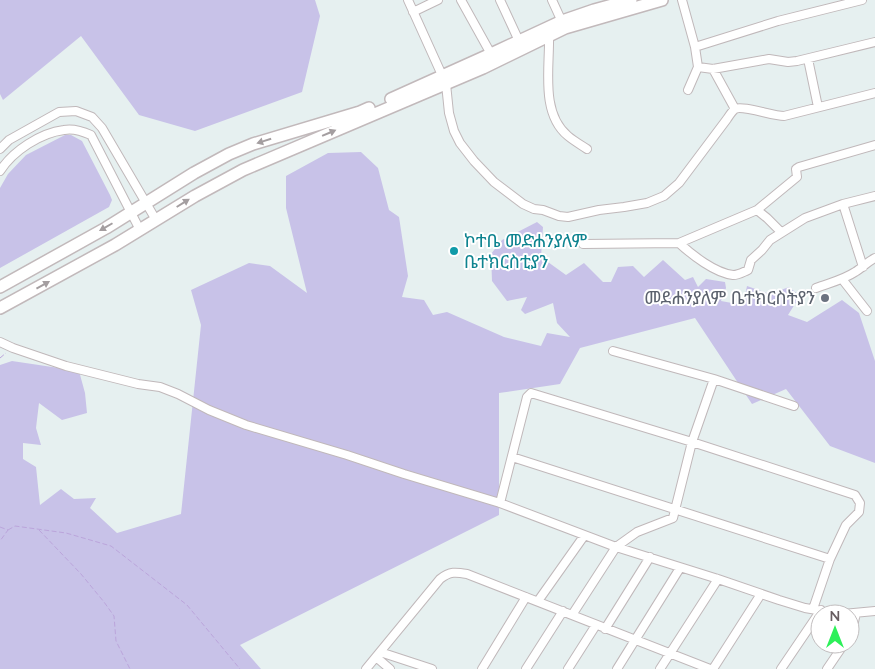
<svg xmlns="http://www.w3.org/2000/svg" width="875" height="669" viewBox="0 0 875 669" font-family="Lato,'Noto Sans Ethiopic',sans-serif">
	<rect width="100%" height="100%" fill="#e6f0f0"/>
	<!-- green -->
	<path fill="#c8c2e8" d="M0,0H315L320,16L302,92L195,131L139,115L81,36L3,100L0,94Z
		M65,135H71L82,141L110,195L112,200L109,207L0,268V188L8,174L26,155Z
		M361,152L378,168L389,210L399,217L408,276L402,297L424,300L433,315L447,312L504,337L541,346L547,333L570,337L557,323L553,303L525,314L521,310L527,297L507,301L492,281L491,254L502,240L537,222L543,227L541,257L566,275L584,263L603,282H611L618,267L633,266L644,277L663,260L685,280L693,277L698,287L706,279L725,282L726,288L721,301L743,305L747,286L770,294L789,287L800,296L788,315L807,322L842,300L859,313L875,361V463L830,446L786,389L752,404L695,318L580,348L560,384L499,393V515L240,645L261,669H0V365L12,361L79,371L85,393L87,413L62,420L39,403L36,428L41,445L23,443V459L36,467L40,505L61,489L74,499L96,498L90,508L117,533L181,514L201,325L191,290L249,263L270,266L307,293L286,208V176L328,153Z"/>
	<g fill="none" stroke-linecap="round" stroke-linejoin="round">
		<!-- street casing -->
		<g stroke="#c0b8ba" stroke-width="10">
			<path id="street" d="M408,0L446,84L449,113L454,131L460,143L474,161L494,182L523,204L534,209L543,210L559,216L568,217L599,210L624,207L647,203L664,196L679,183L727,119C729,116 732,111 735,109C742,105 773,116 784,116L875,93
				M461,0L491,54
				M500,0L519,41
				M552,0L563,24
				M682,0L695,47L698,67L688,90
				M413,12L438,0
				M549,35C550,67 540,113 568,136C574,141 581,145 587,149
				M695,47L778,21L862,0
				M808,59L818,107
				M698,67L713,69L769,59L788,62L797,61L875,42
				M713,69L735,109
				M0,149L9,140L59,112L76,111L92,117L102,128L156,220
				M0,171C13,151 40,133 64,130C73,128 82,131 91,135L140,230
				M843,204L863,267
				M757,210L767,218L781,232
				M679,243C692,255 715,273 733,275C739,275 743,272 748,270L751,260L762,250L770,240L805,218L843,204L875,196
				M583,244L679,243L757,210L797,177L796,169L799,167L875,145
				M842,279L867,311
				M816,288C829,283 843,280 855,272C862,268 867,262 875,258
				M0,342L13,348L66,366L138,384L160,387L178,394L209,410L246,425L347,455L404,474L500,503L616,547L718,579L779,600L805,608L841,614
				M613,351L714,379L794,406
				M512,457L830,559
				M500,503L527,397L531,393L692,442L855,495L860,503L859,512L846,525L830,559L813,609
				M538,601L584,536
				M843,614L875,611
				M572,615L616,547L637,532L673,518L692,442L714,379
				M605,629L650,557
				M850,635L852,631L856,613
				M380,652L432,669
				M376,657L390,669
				M366,669L440,579C450,571 456,572 467,574L710,669
				M482,669L526,597
				M526,669L563,611
				M568,669L596,625
				M617,669L680,568
				M660,669L718,579
				M713,669L761,594
				M781,669L821,610
				M827,669L844,644"/>
		</g>
		<!-- secondary casing -->
		<g stroke="#c2b9bb" stroke-width="14">
			<path id="secondary" d="M391,99L491,54L562,21L594,10L631,0
				M0,287L106,228L194,173L229,154L253,144L360,112L369,108
				M0,308L115,245L195,196L243,170L483,68L565,28L662,0"/>
		</g>
		<!-- path -->
		<path stroke="#bba5db" stroke-width="1" stroke-dasharray="5 2.5" stroke-linecap="butt" d="M0,358L6,353
			M0,527L8,530L0,541
			M8,530L15,526L66,533L111,546L187,605L240,669
			M39,530L81,574L104,602L114,616L116,641L130,669"/>
		<!-- street -->
		<use href="#street" stroke="#fff" stroke-width="8"/>
		<!-- secondary -->
		<use href="#secondary" stroke="#fff" stroke-width="11"/>
	</g>
	<!-- one-way arrows -->
	<defs><path id="oneway-solid" d="M-6-.8H1V-3.2L6.5 0L1 3.2V.8H-6Z" transform="scale(1.25)"/></defs>
	<g fill="#a49ea0">
		<use href="#oneway-solid" transform="translate(329 133) rotate(-23)"/>
		<use href="#oneway-solid" transform="translate(264 141) rotate(163)"/>
		<use href="#oneway-solid" transform="translate(183 203) rotate(-32)"/>
		<use href="#oneway-solid" transform="translate(106 227) rotate(150)"/>
		<use href="#oneway-solid" transform="translate(43 285) rotate(-29)"/>
	</g>
	<!-- markers -->
	<circle fill="#0f9aa8" stroke="#fff" stroke-width="2" cx="454" cy="251" r="5"/>
	<circle fill="#6b7280" stroke="#fff" stroke-width="2" cx="825" cy="298" r="5"/>
	<g text-anchor="middle" stroke-width="4" stroke-linejoin="round" paint-order="stroke">
		<!-- culture labels -->
		<g font-size="18" fill="#0d838f" stroke="#fff" text-anchor="start">
			<text x="464" y="247">ኮተቤ መድሐንያለም<tspan x="464" dy="21">ቤተክርስቲያን</tspan></text>
		</g>
		<!-- worship labels -->
		<g font-size="18" fill="#5b616d" stroke="#fff" text-anchor="end">
			<text x="815" y="304">መደሐንያለም ቤተክርስትያን</text>
		</g>
	</g>
	<!-- north arrow -->
	<g transform="translate(835 629)"><circle r="24" fill="#ffffff" stroke="#c2bebf"/>
	<path d="M0-4L9 19L0 12L-9 19Z" fill="#2df059"/>
	<text y="-8" font-size="14" font-weight="bold" text-anchor="middle" fill="#675d60">N</text>
	</g>
</svg>
